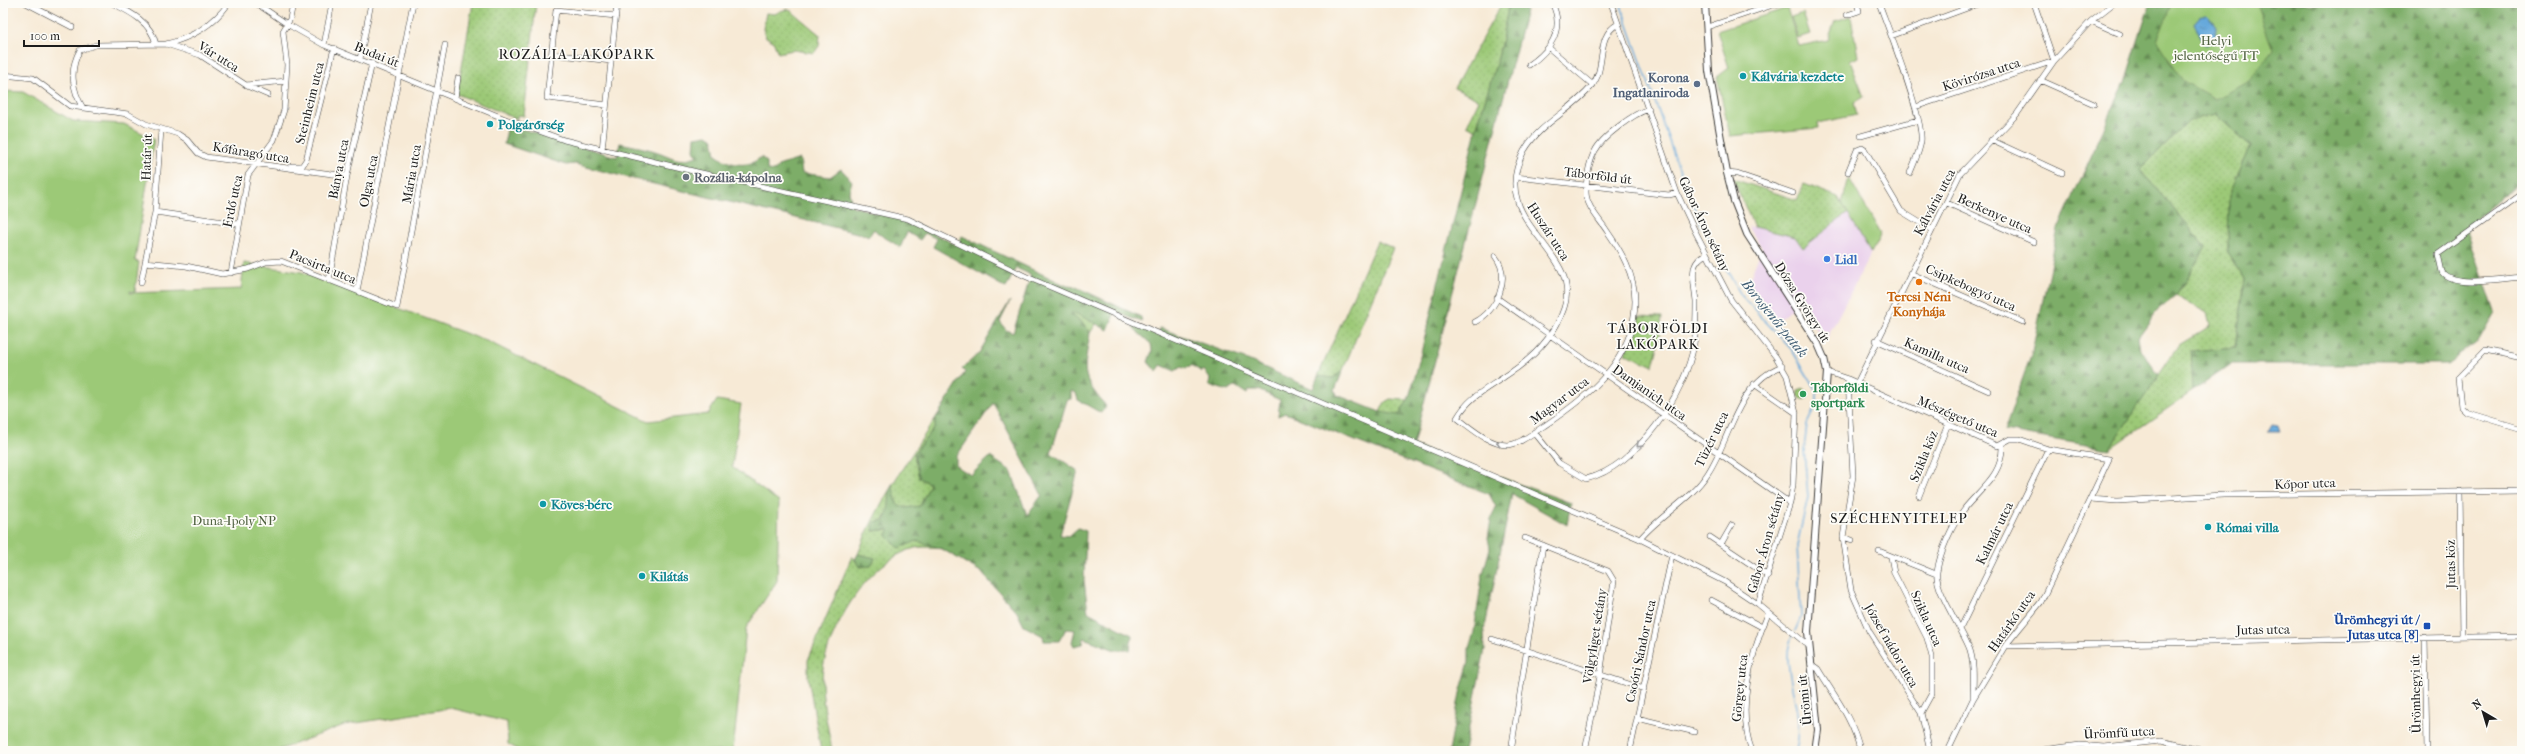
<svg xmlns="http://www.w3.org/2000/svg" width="2525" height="754" viewBox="0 0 2525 754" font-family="'IM FELL French Canon',serif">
	<defs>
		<pattern id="grass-dots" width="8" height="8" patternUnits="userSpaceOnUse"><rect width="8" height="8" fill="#9cc977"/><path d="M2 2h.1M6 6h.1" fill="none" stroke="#86ac66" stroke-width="1.8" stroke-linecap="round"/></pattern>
		<pattern id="forest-firs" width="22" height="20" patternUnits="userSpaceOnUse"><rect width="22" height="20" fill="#7dad68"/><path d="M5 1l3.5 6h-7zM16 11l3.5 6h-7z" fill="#668c55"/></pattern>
		<pattern id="water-ripples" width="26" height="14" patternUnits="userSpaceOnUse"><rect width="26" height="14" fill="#66a9db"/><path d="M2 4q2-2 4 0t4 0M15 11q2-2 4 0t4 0" fill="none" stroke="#5389b1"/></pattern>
	</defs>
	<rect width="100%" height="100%" fill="#fdfcf7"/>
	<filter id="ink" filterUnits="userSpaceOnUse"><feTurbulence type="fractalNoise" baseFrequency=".025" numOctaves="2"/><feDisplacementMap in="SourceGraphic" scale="8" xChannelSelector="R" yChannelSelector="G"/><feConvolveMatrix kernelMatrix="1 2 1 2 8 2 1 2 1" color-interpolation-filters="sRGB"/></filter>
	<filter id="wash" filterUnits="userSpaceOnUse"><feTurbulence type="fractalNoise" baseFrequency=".012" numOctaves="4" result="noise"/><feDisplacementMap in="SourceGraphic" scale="16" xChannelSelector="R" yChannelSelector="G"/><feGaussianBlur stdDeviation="0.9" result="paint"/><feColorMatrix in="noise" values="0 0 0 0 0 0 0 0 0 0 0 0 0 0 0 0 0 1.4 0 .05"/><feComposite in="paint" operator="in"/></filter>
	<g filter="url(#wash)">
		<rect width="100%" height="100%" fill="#f7ead6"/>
		<!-- built -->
		<path fill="#ead1ec" d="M1848,213L1871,253L1825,342L1798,302L1774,325L1746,288L1762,248L1748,226L1795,237L1803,248Z"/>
		<!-- grass -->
		<path fill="url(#grass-dots)" stroke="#5c724a" d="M473,3H536L524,116L517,115V119L457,94Z
			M1502,3H1509L1499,54L1476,130L1467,125L1479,100L1454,88Z
			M789,9L820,35L819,46L814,53L793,50L778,53L773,41L766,37L763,29L766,13L775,14L780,11Z
			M2215,114L2251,146L2229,196L2228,253L2245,279L2236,347L2192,351L2193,391L2109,449L2179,345L2210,326L2207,313L2176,296L2206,247L2140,170L2189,120Z
			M1733,179L1797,200L1804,184L1838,197L1848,213L1803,248L1795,237L1754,227Z
			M1377,241L1393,248L1343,370L1333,378L1318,376Z
			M1075,313L1097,323L1090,333L1085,325L1071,315Z
			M1636,316L1662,317L1659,342L1653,366L1625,353L1634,331Z
			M1390,399L1408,400L1399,416L1380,412L1385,402Z
			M935,419V427L914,454L919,478L930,484L920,506L906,508L897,504L892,486L890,510L874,531L889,529L942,549C934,548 924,546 915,548C870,560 834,620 824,663C818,690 828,724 832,751H821L808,677V660L852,556L860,567L875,559L858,554C876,505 906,463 935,419Z"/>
		<!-- forest -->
		<path fill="url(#forest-firs)" stroke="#4c6442" fill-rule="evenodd" d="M1509,3H1528L1413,445L1571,503L1567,525L1512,494L1484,632L1485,649L1464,751H1449L1460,693L1469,662V648L1474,632L1482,577L1490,548L1488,538L1491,519L1496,507L1489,494L1285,413L1278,416L1280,400L1258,390H1248L1247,394L1235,386L1228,391L1209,385L1210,379L1204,370L1202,372L1191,365L1186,369L1181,367L1175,371L1161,365L1157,372L1148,362L1152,351L1151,344L1133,328L1134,325L1158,335L1160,328L1250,361L1313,389L1318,376L1333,378L1343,370L1335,390L1337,395L1380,412L1399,415L1408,400L1415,377L1476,130L1499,54Z
			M2150,3H2522V180L2466,227L2495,312L2479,341L2447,364H2232L2193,391L2191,351L2236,347L2245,279L2228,253L2229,196L2251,146L2215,114L2189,120L2140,170L2206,247L2176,296L2157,311L2138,337L2140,350L2159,375L2109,449L2004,431L2032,352L2058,229L2125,82Z
			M508,125L617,157L620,143C633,146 648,148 661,153C678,160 678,162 697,156L694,151L695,137L707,135L713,139L716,155C729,165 748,169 761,157L767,162V170L775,171L778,166L800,159L802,173L830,177L841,169L852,181L849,192L852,206L912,223L957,245L962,236L1067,286L1076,287L1141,317L1142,322L1115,312L1108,330L1075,313L1072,315L1085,325L1090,333C1084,372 1079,375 1106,406L1101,413L1078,400L1076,393L1071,391V399L1067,400L1051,453L1078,471L1060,535L1069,536L1078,528L1086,531L1084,580L1088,612L1132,635L1130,650H1115L1084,638L1083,644L1074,646L1072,642L1075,630L1066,629L1059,641H1044L1043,636L1024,626L1017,612L981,572L942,549L917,541L899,548L887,536L889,529L873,531L874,522L884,520C892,508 887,497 892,484L897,504L906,508L920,506L930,484L919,478L914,454L935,427V419L965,372L962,369L979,353L1010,301L1000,322L1006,330L1013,333L1031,275L1016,268L1006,288L933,247L937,239L925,233L920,240L907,232L900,248C892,240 880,237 874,229L869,236C771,211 673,190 575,164L566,165L504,144ZM993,403L1042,495L1027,515L1011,471L990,457L971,475L956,466V457Z
			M858,554L875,558L871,566L859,567L855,559Z"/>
		<!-- park -->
		<path fill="#9cc977" stroke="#5c724a" d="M2172,3H2256L2273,50L2249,81L2215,99L2183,81L2157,41Z
			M1787,8L1799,46L1828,40L1835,21L1851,16L1858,57L1850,61L1864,97L1854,102L1857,115L1817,123L1818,128L1730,136L1717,77L1729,68L1717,31Z
			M1803,13L1810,34L1798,38L1791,17Z
			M3,91L23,92L73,121L124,124L154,139L135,261L139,262L135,292L130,291V293L241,289L244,263L302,272L489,342L648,421L708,414L717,400L741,404L732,467L779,502L777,581L746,628L733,751H520L508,744L507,722L451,708L344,725L276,751H3Z
			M1849,178L1881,234L1871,253L1842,203Z
			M1797.5 394a5.5 5.5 0 1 1 11 0a5.5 5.5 0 1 1-11 0Z"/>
		<!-- water -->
		<path fill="url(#water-ripples)" stroke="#41627c" d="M2201,15H2207L2216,27L2215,40L2205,45L2194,23Z
			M2272,424L2278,425L2280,431H2268Z"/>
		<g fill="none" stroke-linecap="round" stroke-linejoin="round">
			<!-- stream -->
			<path stroke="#66a9db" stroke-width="1.5" d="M1620,3L1679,169L1702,227L1741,295L1792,350L1817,392V403L1807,424L1804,450L1808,497L1797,545L1801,617L1795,631
				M1793,635C1776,664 1809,717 1795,751"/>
		</g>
	</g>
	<g filter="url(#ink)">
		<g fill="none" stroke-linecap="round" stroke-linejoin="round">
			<!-- minor casing -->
			<g stroke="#3d3b38" stroke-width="6">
				<path id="minor" d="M26,3L72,27
					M112,3C130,12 151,22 156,44
					M256,3L287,24L324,45L503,118L564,140L697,172L908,219L1027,277L1640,539L1725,582L1758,604L1809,646
					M1611,3L1677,193L1695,231L1731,300L1776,357L1787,376L1796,413L1793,485L1790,503L1758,604
					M1879,3C1888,28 1924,119 1921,141C1920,151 1914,163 1910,173
					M2034,3L2054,61
					M1847,15L1859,11L1857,3
					M2091,21L2120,34
					M1618,24C1594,37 1608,67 1591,87C1571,111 1540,123 1524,151C1485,223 1584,250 1564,308C1554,338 1531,360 1504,377C1485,390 1469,397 1457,418C1470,427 1489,445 1507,445C1519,445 1534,432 1544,426C1589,396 1635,360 1635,301C1635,275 1621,251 1607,231C1600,220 1586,206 1586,192C1586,180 1589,161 1595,151C1602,137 1634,113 1649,109
					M1707,27L1779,3
					M1891,36L1981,3
					M166,44C192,38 213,25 229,3
					M324,45L332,3
					M1549,48L1593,85
					M552,54L611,61
					M360,59L371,3
					M1529,65C1551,50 1565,29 1552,3
					M3,75L33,78L70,106L128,114L146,124L178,134L187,140L198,153L206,157L347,176
					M2040,80L2094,104
					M247,86L268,95
					M455,98L458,78
					M607,105L547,98L556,10L616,16
					M1915,107L2054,61
					M83,108C72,90 69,69 80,50L96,45L166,44L200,55L246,85L286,81
					M1861,136L1918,120
					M1991,140L2062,173
					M602,150L617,3
					M291,166H302L306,160L334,48
					M1848,172L1857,150L1862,148L1865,150L1901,211L1932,230
					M1727,173L1737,174L1793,193
					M1516,177L1669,195L1677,193
					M2522,194L2438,254L2442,272C2453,288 2505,278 2522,277
					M1947,203L2034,242
					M155,212L238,224
					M145,262L186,266L222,274L248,269L266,262L281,261L397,307L445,45
					M231,273L248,175L274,140L284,110L287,65L283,31L290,19L293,3
					M1910,273L2023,322
					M329,281L347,176L372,63
					M141,283L155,212L161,130
					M357,291L413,3
					M1497,298L1790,503
					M1475,322C1497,311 1512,278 1495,256
					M1876,340L1989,391
					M2522,358L2485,350L2458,378L2461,407L2466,412L2522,429
					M1827,372L1848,379L1997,446L2010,439H2019L2048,449L2109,459L2041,602L2005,646L1973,699L1948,751
					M1848,379L1853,476L1843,537L1851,590L1869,631L1921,713L1930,751
					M1857,383L1960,174L2017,114L2054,61L2091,21L2114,3
					M1754,384L1796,413
					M1534,432L1559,463L1586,479C1637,467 1686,393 1694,344C1696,330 1696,315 1696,301C1695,290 1692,278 1694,268C1696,261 1700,258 1706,254
					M2460,491L2462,637
					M1919,496L1948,424
					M2090,499L2117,501L2223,495L2522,491
					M1710,537L1768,576
					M1843,537L1852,540
					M1525,538L1608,571L1614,581L1600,676L1585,751
					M1640,539C1660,515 1691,500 1708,473C1732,436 1736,384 1782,366
					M1721,544L1732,525
					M1879,551L1936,574
					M1891,557L1894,573L1927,638L1932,657V693L1921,713
					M1711,600L1762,627
					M1961,627L2048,449
					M2425,637L2427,751
					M1492,639L1644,689
					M2005,646L2522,636
					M1811,664L1818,669C1833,694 1855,722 1860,751
					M1973,698C1973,682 1975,665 1970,650C1963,630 1934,590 1937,572C1940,551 1952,525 1965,508C1982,487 2003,475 2002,445
					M1637,718L1695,732
					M1511,751L1543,545
					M1630,751L1672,555
					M1752,751C1736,710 1751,653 1768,614
					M2035,751L2080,745L2104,747L2161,741L2204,751"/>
			</g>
			<!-- major casing -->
			<g stroke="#3d3b38" stroke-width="8">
				<path id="major" d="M1705,3L1709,71L1727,173L1734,201L1747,234L1818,344L1824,358L1827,372L1808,632L1818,730L1815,751"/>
			</g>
			<!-- minor -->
			<use href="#minor" stroke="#fff" stroke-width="5"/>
			<!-- major -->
			<use href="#major" stroke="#fff" stroke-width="6"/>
		</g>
		<!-- one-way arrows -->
		<defs><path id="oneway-chevron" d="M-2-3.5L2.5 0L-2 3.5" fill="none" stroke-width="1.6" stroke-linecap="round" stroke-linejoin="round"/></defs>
		<g stroke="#999">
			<use href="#oneway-chevron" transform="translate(1499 443) rotate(-160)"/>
			<use href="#oneway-chevron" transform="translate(1639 445) rotate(136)"/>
		</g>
	</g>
	<!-- markers -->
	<g fill="#0f9aa8" stroke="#fdfcf7" stroke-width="1.5">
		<circle cx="1743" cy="76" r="4"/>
		<circle cx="490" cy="124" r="4"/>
		<circle cx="543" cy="504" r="4"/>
		<circle cx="2208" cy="527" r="4"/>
		<circle cx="642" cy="576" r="4"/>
	</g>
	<circle fill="#5c6f8a" stroke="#fdfcf7" stroke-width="1.5" cx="1697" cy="84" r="4"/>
	<circle fill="#6b7280" stroke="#fdfcf7" stroke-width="1.5" cx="686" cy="177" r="4"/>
	<circle fill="#3f7fe0" stroke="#fdfcf7" stroke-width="1.5" cx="1827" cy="259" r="4"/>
	<circle fill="#e8710a" stroke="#fdfcf7" stroke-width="1.5" cx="1919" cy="282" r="4"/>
	<circle fill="#2e9e5b" stroke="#fdfcf7" stroke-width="1.5" cx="1803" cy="394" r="4"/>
	<rect fill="#1a4fb4" stroke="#fdfcf7" stroke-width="1.5" x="2423" y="622" width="8" height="8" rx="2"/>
	<g text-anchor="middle" stroke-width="3.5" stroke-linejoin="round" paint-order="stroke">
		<!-- park labels -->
		<g font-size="13" fill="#4f6140" stroke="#fdfcf7">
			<text x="2216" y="45">Helyi<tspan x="2216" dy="15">jelentőségű TT</tspan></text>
			<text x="234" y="525">Duna-Ipoly NP</text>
		</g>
		<!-- street labels -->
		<g font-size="13" fill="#1c1c1c" stroke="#fdfcf7">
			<text transform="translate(377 54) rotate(22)" y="5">Budai út</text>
			<text transform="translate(219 56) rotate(32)" y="5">Vár utca</text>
			<text transform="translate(1981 74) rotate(-18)" y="5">Kövirózsa utca</text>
			<text transform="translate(309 103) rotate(-76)" y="5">Steinheim utca</text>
			<text transform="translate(251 152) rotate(9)" y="5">Kőfaragó utca</text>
			<text transform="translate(146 157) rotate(-88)" y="5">Határ út</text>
			<text transform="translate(338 169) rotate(-79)" y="5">Bánya utca</text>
			<text transform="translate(411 174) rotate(-80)" y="5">Mária utca</text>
			<text transform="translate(1598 175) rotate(7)" y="5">Táborföld út</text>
			<text transform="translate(368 181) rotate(-79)" y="5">Olga utca</text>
			<text transform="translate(232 201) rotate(-78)" y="5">Erdő utca</text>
			<text transform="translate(1934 202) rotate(-62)" y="5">Kálvária utca</text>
			<text transform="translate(1995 213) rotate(24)" y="5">Berkenye utca</text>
			<text transform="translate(1705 224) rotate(65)" y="5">Gábor Áron sétány</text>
			<text transform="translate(1549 231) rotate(57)" y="5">Huszár utca</text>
			<text transform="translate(323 266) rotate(22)" y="5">Pacsirta utca</text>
			<text transform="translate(1971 287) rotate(24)" y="5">Csipkebogyó utca</text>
			<text transform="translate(1803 302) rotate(58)" y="5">Dózsa György út</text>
			<text transform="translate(1937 355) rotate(24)" y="5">Kamilla utca</text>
			<text transform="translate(1650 392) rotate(35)" y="5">Damjanich utca</text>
			<text transform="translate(1559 400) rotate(-37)" y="5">Magyar utca</text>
			<text transform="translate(1958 416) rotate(23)" y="5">Mészégető utca</text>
			<text transform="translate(1711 439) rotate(-64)" y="5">Tüzér utca</text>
			<text transform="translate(1923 456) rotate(-68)" y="5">Szikla köz</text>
			<text transform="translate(2305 483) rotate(-2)" y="5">Kőpor utca</text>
			<text transform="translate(1994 533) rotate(-64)" y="5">Kalmár utca</text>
			<text transform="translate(1765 543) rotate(-74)" y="5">Gábor Áron sétány</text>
			<text transform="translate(2450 564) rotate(-91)" y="5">Jutas köz</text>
			<text transform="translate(1927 618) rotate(66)" y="5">Szikla utca</text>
			<text transform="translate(2011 621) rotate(-55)" y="5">Határkő utca</text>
			<text transform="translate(2263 629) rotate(-1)" y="5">Jutas utca</text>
			<text transform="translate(1594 636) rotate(-81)" y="5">Völgyliget sétány</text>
			<text transform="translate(1892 645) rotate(60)" y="5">József nádor utca</text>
			<text transform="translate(1640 651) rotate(-78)" y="5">Csoóri Sándor utca</text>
			<text transform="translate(1739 688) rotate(-84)" y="5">Görgey utca</text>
			<text transform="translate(2415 694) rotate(-91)" y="5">Ürömhegyi út</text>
			<text transform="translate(1804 700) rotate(-96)" y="5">Ürömi út</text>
			<text transform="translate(2119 732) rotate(-3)" y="5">Ürömfű utca</text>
		</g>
		<!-- culture labels -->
		<g font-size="13" font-weight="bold" fill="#0d838f" stroke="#fdfcf7" text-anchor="start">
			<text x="1751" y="81">Kálvária kezdete</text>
			<text x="498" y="129">Polgárőrség</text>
			<text x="551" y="509">Köves-bérc</text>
			<text x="2216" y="532">Római villa</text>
			<text x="650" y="581">Kilátás</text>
		</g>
		<!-- service labels -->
		<g font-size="13" font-weight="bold" fill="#4e5e75" stroke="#fdfcf7" text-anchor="end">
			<text x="1689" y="82">Korona<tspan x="1689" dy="15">Ingatlaniroda</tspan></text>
		</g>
		<!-- worship labels -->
		<g font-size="13" font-weight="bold" fill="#5b616d" stroke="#fdfcf7" text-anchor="start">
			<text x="694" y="182">Rozália-kápolna</text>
		</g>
		<!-- shop labels -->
		<g font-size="13" font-weight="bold" fill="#366cbe" stroke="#fdfcf7" text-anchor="start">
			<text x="1835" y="264">Lidl</text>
		</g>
		<!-- food labels -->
		<g font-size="13" font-weight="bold" fill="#c56008" stroke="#fdfcf7">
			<text x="1919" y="301">Tercsi Néni<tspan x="1919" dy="15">Konyhája</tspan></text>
		</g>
		<!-- leisure labels -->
		<g font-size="13" font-weight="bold" fill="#27864d" stroke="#fdfcf7" text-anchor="start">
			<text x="1811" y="392">Táborföldi<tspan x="1811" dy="15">sportpark</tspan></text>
		</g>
		<!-- transit labels -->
		<g font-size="13" font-weight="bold" fill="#164399" stroke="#fdfcf7" text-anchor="end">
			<text x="2419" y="624">Ürömhegyi út /<tspan x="2419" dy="15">Jutas utca [8]</tspan></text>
		</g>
		<!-- neighbourhood labels -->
		<g font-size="14" letter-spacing="1" fill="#1c1c1c" stroke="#fdfcf7">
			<text x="577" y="59">ROZÁLIA LAKÓPARK</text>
			<text x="1658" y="333">TÁBORFÖLDI<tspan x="1658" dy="16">LAKÓPARK</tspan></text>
			<text x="1899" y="523">SZÉCHENYITELEP</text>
		</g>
		<!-- water labels -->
		<g font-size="14" font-style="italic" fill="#3d5b72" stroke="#fdfcf7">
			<text transform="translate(1775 318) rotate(51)" y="5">Borosjenői-patak</text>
		</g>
	</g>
	<!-- margin -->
	<rect width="2525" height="754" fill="none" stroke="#fdfcf7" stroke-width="16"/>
	<!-- north arrow -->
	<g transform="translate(2483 712) rotate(322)" stroke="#fdfcf7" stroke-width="3" paint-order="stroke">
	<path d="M0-3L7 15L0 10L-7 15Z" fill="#1c1c1c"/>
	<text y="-6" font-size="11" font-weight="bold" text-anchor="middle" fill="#1c1c1c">N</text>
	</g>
	<!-- scale -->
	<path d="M24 40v6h75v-6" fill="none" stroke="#1c1c1c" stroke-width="2"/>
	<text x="30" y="40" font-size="12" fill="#1c1c1c" stroke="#fdfcf7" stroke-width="3" paint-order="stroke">100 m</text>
</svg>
